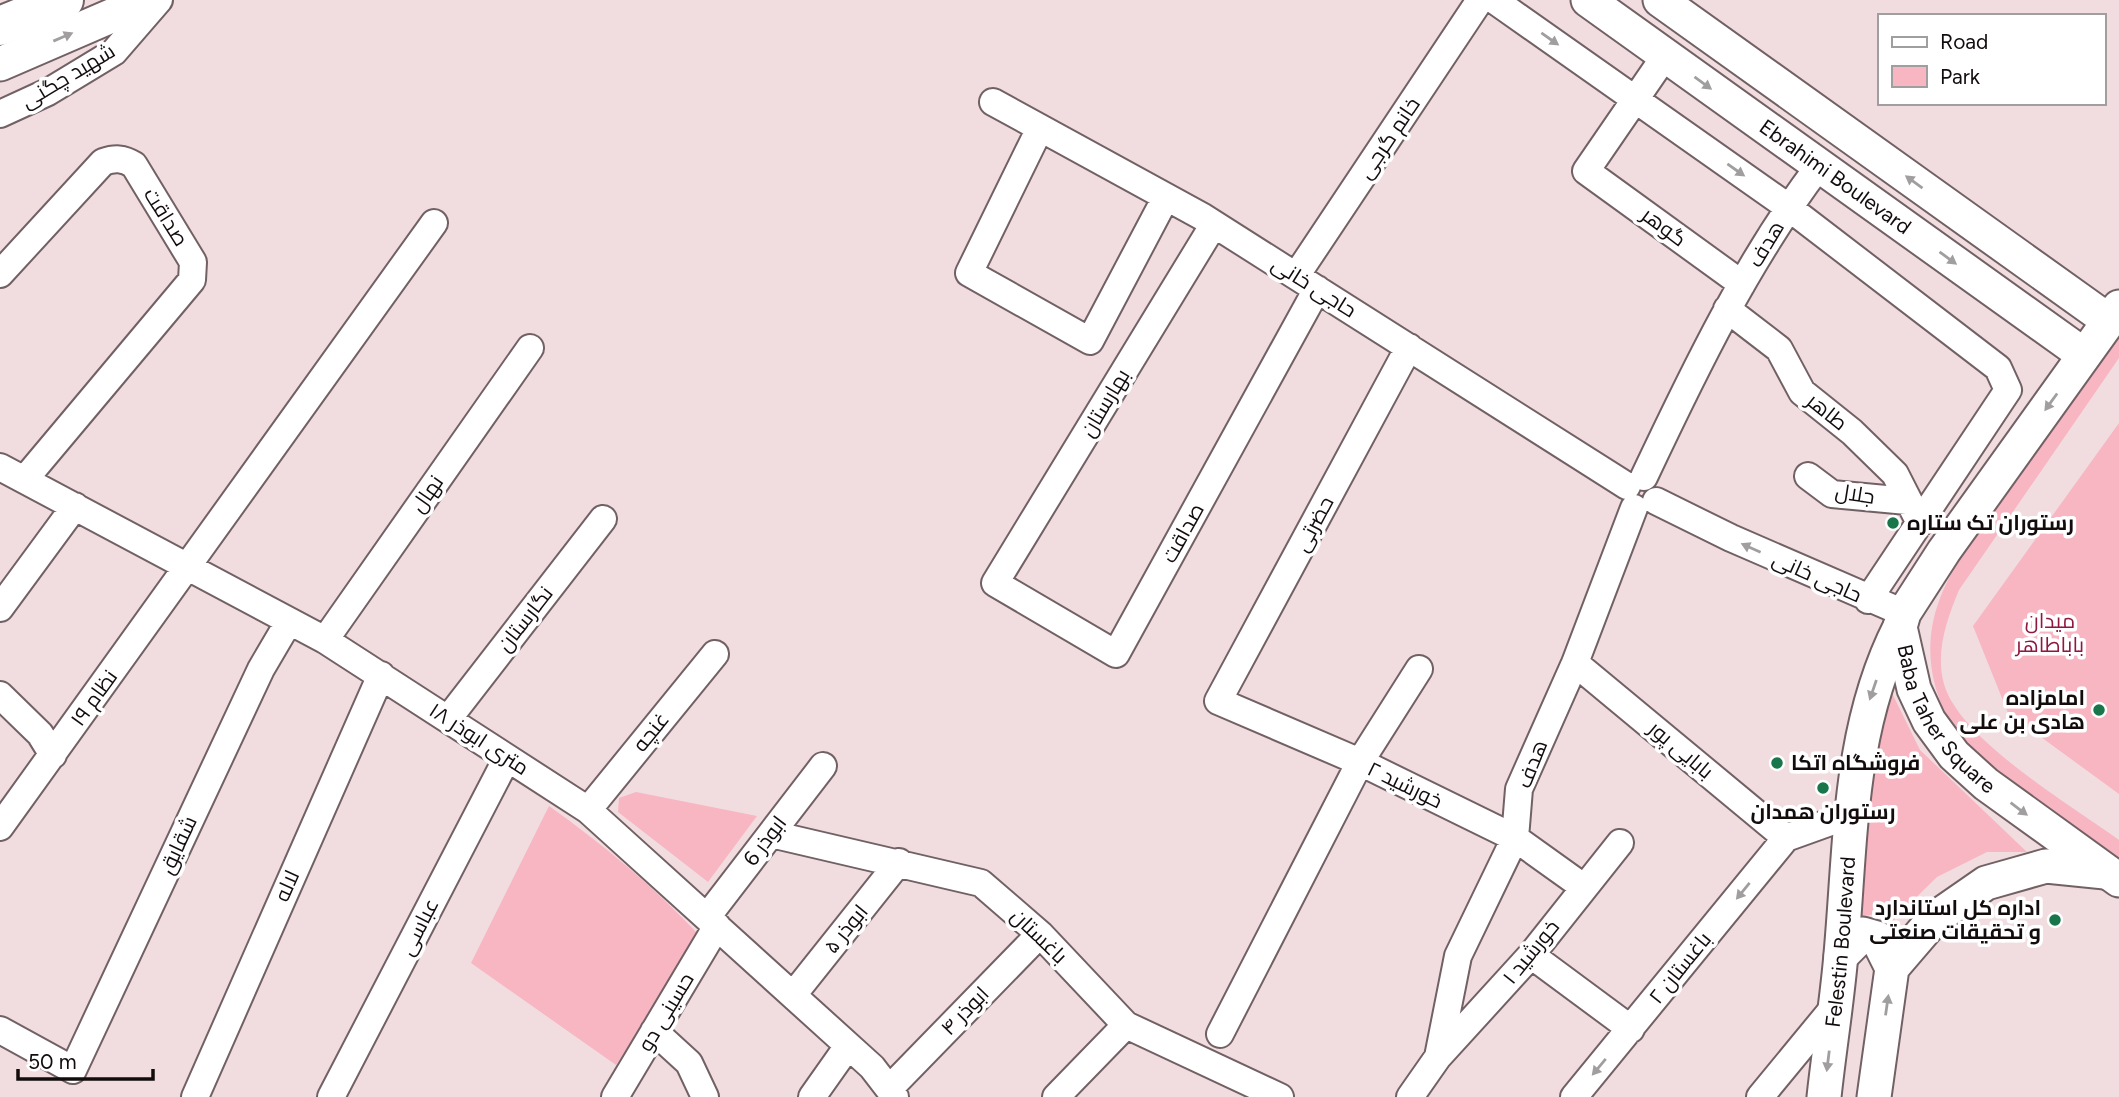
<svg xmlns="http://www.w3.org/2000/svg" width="2119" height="1097" viewBox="0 0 2119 1097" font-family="Figtree,Cairo,sans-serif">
	<rect width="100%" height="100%" fill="#f1dde0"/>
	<!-- green -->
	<path fill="#f7b6c1" d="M2119,337V358L1959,590C1947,619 1935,652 1944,684C1959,739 2072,806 2119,840V857C2072,824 2004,785 1966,743C1933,706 1921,652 1938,604C1952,563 1983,527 2008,492C2045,440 2082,389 2119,337Z
		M2119,423V794L2008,713L1973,626Z
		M1890,689L1920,750L2027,852H1987L1937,877L1895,918L1894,923L1876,914L1853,918L1875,725Z
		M636,792L757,816L708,882L618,812L619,798Z
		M549,806C604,845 654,887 700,936L616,1065L471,963Z"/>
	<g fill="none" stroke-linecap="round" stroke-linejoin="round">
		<!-- minor casing -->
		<g stroke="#726164" stroke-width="30">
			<path id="minor" d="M1494,0L1788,207L1998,368L2008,390L1868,600
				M1665,56L1586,171L1742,284
				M993,102L1203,217L1627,486
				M0,114L48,92L114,52L159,0
				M1040,128L969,273L1090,341L1166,197
				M1214,224L995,583L1116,654L1317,289
				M0,274L103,162C115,158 123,158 134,165L193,262L192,280L25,479
				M1296,276L1480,0
				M1727,309L1779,349L1802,392L1852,432L1895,474L1920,523
				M1409,347L1218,701L1360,762L1515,838L1582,886
				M0,467L325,640L588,810L872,1067L895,1097
				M1808,476L1832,494L1907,501
				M1644,477C1695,369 1747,261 1819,166
				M1656,501L1731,538L1904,613
				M0,608L75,506
				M325,640L530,348
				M1575,663L1786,838
				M0,695L40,734L53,755
				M448,719L603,519
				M588,810L715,654
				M0,827L434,223
				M771,834L981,883L1040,934L1126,1025L1280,1097
				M1786,838L1850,815
				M707,917L823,766
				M1531,955L1631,1029
				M793,995L899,862
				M0,1030L73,1070L261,669L288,623
				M654,1031L689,1063L705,1097
				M1220,1034L1360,762L1419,669
				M1439,1056L1531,955L1620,843
				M889,1089L1040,934
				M195,1097L381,675
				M331,1097L507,758
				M615,1097L717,926
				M812,1097L848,1046
				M1056,1097L1126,1025
				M1410,1097L1438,1057L1458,956L1515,838L1519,789L1575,663L1634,508
				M1574,1097L1786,838
				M1760,1097L1835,1006"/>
		</g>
		<!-- major casing -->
		<g stroke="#726164" stroke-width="37">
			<g id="major">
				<path id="s1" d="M1588,0L2084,355"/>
				<path d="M1660,0L2109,321"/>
				<path d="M0,64L148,0"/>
				<path id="s2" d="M2119,307L1944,551L1904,613L1900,627L1914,689L1929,721L1954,755L1986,784L2119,880"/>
				<path d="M1841,956L1863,934L1877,938L1892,968"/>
				<path id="s3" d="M1824,1097C1829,1050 1837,1002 1841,954C1851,843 1848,729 1900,627"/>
				<path d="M1874,1097L1892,968L1934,919L1986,883L2046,866L2105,872"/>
			</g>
		</g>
		<!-- highway casing -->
		<g stroke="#726164" stroke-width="42">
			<path id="highway" d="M0,26L64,0"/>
		</g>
		<!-- minor -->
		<use href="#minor" stroke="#fff" stroke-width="26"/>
		<!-- major -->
		<use href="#major" stroke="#fff" stroke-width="33"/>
		<!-- highway -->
		<use href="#highway" stroke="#fff" stroke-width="38"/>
	</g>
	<!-- one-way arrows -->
	<defs><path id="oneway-solid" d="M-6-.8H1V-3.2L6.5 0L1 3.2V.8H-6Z" transform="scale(1.75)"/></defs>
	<g fill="#a09e9e">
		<use href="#oneway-solid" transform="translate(63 37) rotate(-23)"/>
		<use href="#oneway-solid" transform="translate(1550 39) rotate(35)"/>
		<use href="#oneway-solid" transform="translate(1703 83) rotate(36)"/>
		<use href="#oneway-solid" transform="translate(1736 170) rotate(35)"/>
		<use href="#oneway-solid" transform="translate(1914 182) rotate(-144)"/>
		<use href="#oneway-solid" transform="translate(1948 258) rotate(36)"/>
		<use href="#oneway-solid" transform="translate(2051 402) rotate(126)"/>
		<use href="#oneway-solid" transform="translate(1751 548) rotate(-156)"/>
		<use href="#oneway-solid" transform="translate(1873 690) rotate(109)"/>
		<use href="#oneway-solid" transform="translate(2019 809) rotate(37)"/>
		<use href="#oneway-solid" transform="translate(1743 891) rotate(129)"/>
		<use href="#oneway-solid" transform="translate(1887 1005) rotate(-82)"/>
		<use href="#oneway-solid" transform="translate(1828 1061) rotate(97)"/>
		<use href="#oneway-solid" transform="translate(1599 1067) rotate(130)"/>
	</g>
	<!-- markers -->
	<g fill="#19754a" stroke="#fff" stroke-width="2.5">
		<circle cx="1893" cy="523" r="7"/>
		<circle cx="2099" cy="710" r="7"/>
		<circle cx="1777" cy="763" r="7"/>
		<circle cx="1823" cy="788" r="7"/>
		<circle cx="2055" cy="920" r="7"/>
	</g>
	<g text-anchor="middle" stroke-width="7" stroke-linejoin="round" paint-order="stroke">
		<!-- street labels -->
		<g font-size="21" fill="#120c0d" stroke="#fff">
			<text transform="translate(68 76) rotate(-31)" y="7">شهید چگنی</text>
			<text transform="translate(1389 138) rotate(-56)" y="7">خانم گرجی</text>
			<text dy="7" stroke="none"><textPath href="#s1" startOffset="304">Ebrahimi Boulevard</textPath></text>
			<text transform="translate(166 217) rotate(58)" y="7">صداقت</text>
			<text transform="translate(1664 227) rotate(37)" y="7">گوهر</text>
			<text transform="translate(1766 244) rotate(-59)" y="7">هدف</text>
			<text transform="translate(1314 287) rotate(32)" y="7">حاجی خانی</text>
			<text transform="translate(1105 403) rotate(-59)" y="7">بهارستان</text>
			<text transform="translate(1827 412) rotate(39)" y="7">طاهر</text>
			<text transform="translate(427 494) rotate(-55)" y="7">نهال</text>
			<text transform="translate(1855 494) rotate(9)" y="7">جلال</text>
			<text transform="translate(1314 524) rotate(-62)" y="7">حضرتی</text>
			<text transform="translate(1183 533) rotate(-61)" y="7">صداقت</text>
			<text transform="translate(1817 577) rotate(24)" y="7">حاجی خانی</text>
			<text transform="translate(525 619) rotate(-52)" y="7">نگارستان</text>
			<text transform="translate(94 698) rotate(-54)" y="7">نظام ۱۹</text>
			<text dy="7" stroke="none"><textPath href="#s2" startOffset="494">Baba Taher Square</textPath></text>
			<text transform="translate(651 732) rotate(-51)" y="7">غنچه</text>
			<text transform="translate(479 739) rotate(33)" y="7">۱۸ متری ابوذر</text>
			<text transform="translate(1681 750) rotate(40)" y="7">بابایی پور</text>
			<text transform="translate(1532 764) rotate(-68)" y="7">هدف</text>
			<text transform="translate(1405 785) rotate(26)" y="7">خورشید ۲</text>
			<text transform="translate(765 841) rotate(-53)" y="7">ابوذر 6</text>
			<text transform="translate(178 845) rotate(-65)" y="7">شقایق</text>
			<text transform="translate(287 886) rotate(-66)" y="7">لاله</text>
			<text transform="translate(419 927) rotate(-63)" y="7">عباسی</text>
			<text transform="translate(846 929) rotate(-51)" y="7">ابوذر ۵</text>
			<text transform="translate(1039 936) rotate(44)" y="7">باغستان</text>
			<text dy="7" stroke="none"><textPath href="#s3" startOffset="156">Felestin Boulevard</textPath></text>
			<text transform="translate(1531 952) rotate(-51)" y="7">خورشید ۱</text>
			<text transform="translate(1680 968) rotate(-51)" y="7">باغستان ۲</text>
			<text transform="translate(965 1011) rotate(-46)" y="7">ابوذر ۴</text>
			<text transform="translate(666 1012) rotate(-59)" y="7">حسینی دو</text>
		</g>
		<!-- poi labels -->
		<g font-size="21" font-weight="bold" fill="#120c0d" stroke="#fff" text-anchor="start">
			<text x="1907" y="530">رستوران تک ستاره</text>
			<text x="2085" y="705" text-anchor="end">امامزاده<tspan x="2085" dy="24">هادی بن علی</tspan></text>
			<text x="1791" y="770">فروشگاه اتکا</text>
			<text x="1823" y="819" text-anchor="middle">رستوران همدان</text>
			<text x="2041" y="915" text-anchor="end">اداره کل استاندارد<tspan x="2041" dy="24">و تحقیقات صنعتی</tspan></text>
		</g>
		<!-- park labels -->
		<g font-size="21" fill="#8f1740" stroke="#fff">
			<text x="2050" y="628">میدان<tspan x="2050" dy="24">باباطاهر</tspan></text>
		</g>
	</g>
	<!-- legend -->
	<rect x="1878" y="14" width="228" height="91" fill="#ffffff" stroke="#a09e9e" stroke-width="2"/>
	<rect x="1892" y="37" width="35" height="10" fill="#ffffff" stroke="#a09e9e" stroke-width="2"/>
	<text x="1940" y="49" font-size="21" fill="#120c0d">Road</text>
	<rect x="1892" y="66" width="35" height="21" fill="#f7b6c1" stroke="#a09e9e" stroke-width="2"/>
	<text x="1940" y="84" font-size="21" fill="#120c0d">Park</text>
	<!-- scale -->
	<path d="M18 1069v10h135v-10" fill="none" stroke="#120c0d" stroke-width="3.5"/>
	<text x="28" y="1069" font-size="21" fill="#120c0d" stroke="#ffffff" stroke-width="5" paint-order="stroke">50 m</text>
</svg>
